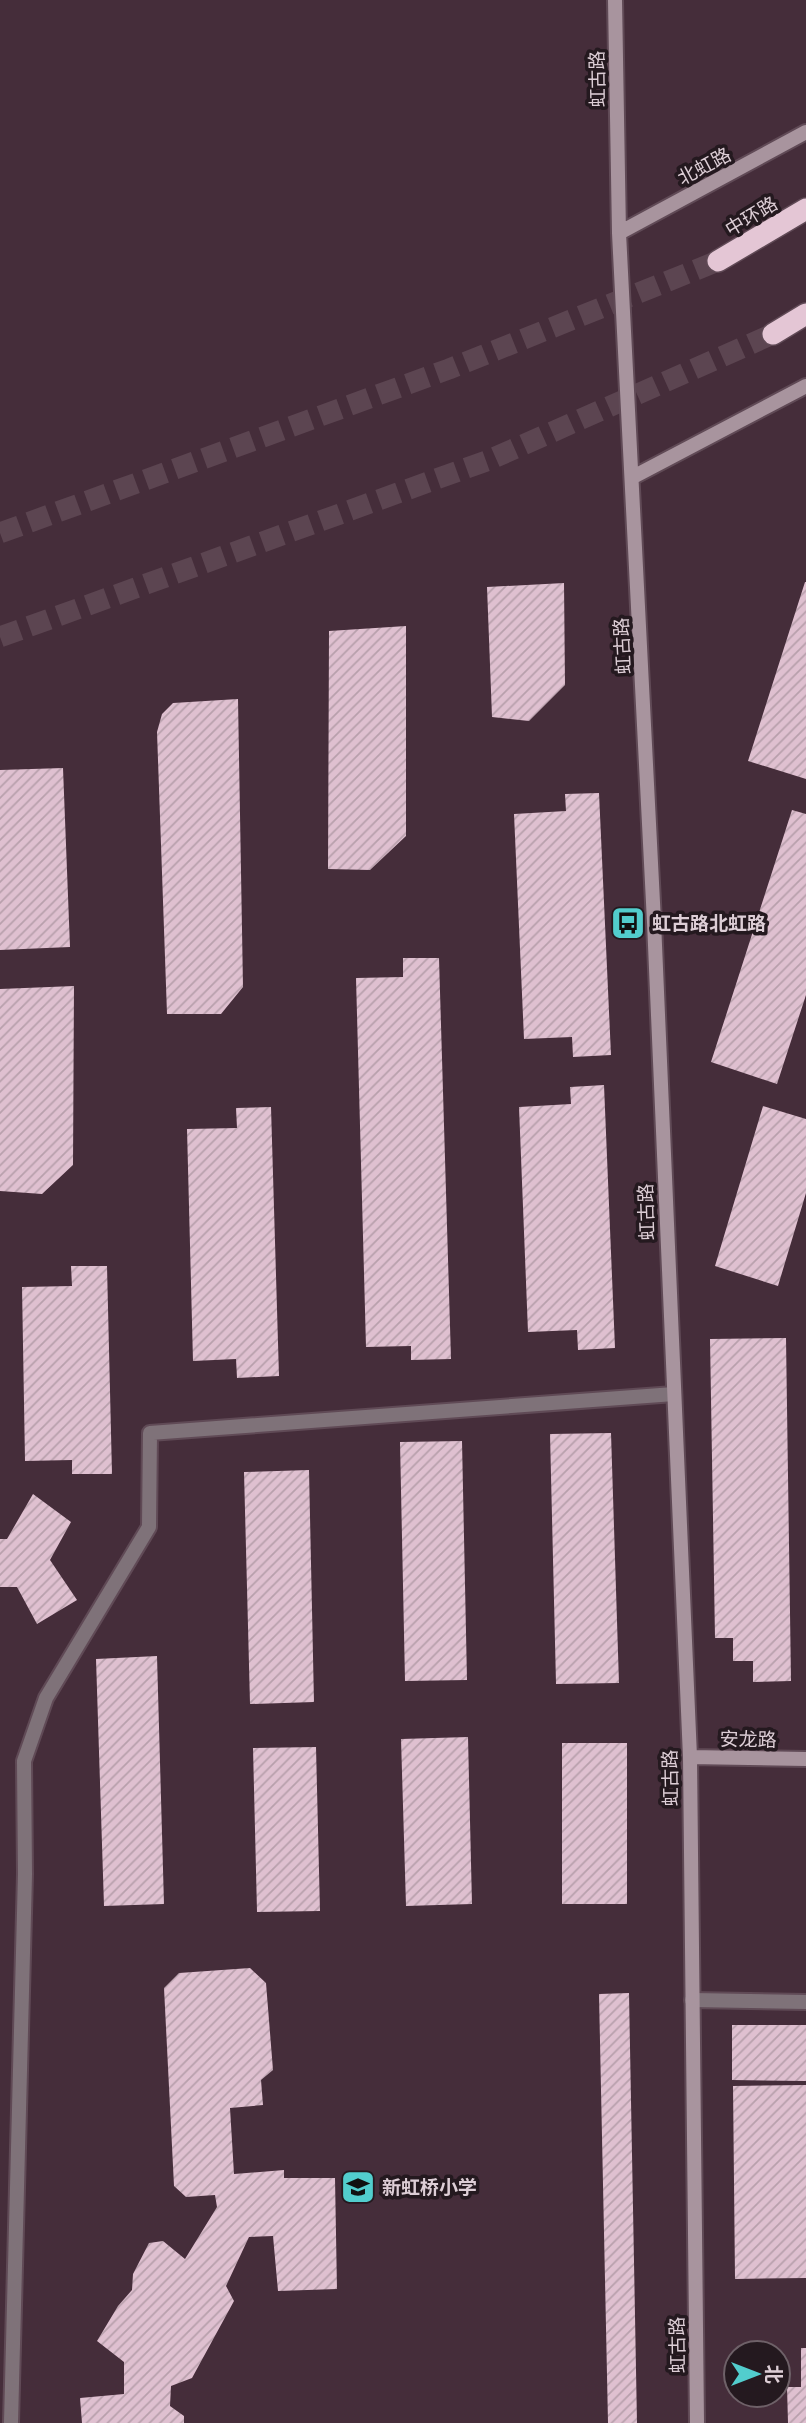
<svg xmlns="http://www.w3.org/2000/svg" width="806" height="2423" viewBox="0 0 806 2423" font-family="'Noto Sans','Noto Sans SC',sans-serif">
	<defs>
		<pattern id="building-hatch" width="6" height="6" patternUnits="userSpaceOnUse" patternTransform="scale(1.75)"><rect width="6" height="6" fill="#dfc0d0"/><path d="M-1 1l2-2M0 6l6-6M5 7l2-2" fill="none" stroke="#b8a0ac"/></pattern>
	</defs>
	<rect width="100%" height="100%" fill="#452d3a"/>
	<!-- building -->
	<path fill="url(#building-hatch)" d="M805,582H806V779L748,761Z
		M564,583L565,685L529,721L492,717L487,587Z
		M406,626V836L370,870L328,869L329,631Z
		M238,699L243,987L221,1014H167L157,732L162,714L173,703Z
		M63,768L70,947L0,950V770Z
		M599,793L611,1055L573,1057L572,1037L524,1039L514,814L566,811L565,794Z
		M792,810L806,814V995L777,1084L711,1062Z
		M403,958H439L451,1359L411,1360V1346L366,1347L356,978L403,977Z
		M74,986L73,1165L42,1194L0,1191V989Z
		M604,1085L615,1348L578,1350L577,1330L528,1332L519,1107L571,1104L570,1087Z
		M763,1106L806,1119V1193L778,1286L715,1266Z
		M271,1107L279,1376L237,1378L236,1359L193,1361L187,1129L237,1128L236,1108Z
		M71,1266H107L112,1474H72V1460L25,1461L22,1287L72,1286Z
		M786,1338L791,1681L753,1682V1661H733V1638H715L710,1339Z
		M611,1433L619,1683L556,1684L550,1434Z
		M462,1441L467,1680L405,1681L400,1442Z
		M309,1470L314,1702L250,1704L244,1472Z
		M33,1494L71,1522L50,1560L77,1600L37,1624L17,1587H0V1539H7Z
		M157,1656L164,1904L104,1906L96,1659Z
		M468,1737L472,1904L406,1906L401,1739Z
		M562,1743H627V1904H562Z
		M316,1747L320,1911L257,1912L253,1748Z
		M250,1968L266,1983L273,2070L261,2080L263,2105L230,2108L234,2174L284,2170V2178H335L337,2289L278,2291L273,2236L249,2237L226,2286L234,2301L192,2378L171,2386L170,2406L184,2416V2423H82L80,2398L124,2394V2362L97,2341L118,2306L132,2290L133,2274L149,2243L163,2241L185,2259L217,2207L215,2195L186,2197L174,2186L164,1988L179,1973Z
		M629,1993L637,2423H608L599,1994Z
		M732,2025H806V2081L732,2080Z
		M806,2085V2278L735,2279L733,2086Z
		M801,2348H806V2423H788L787,2387H801Z"/>
	<g fill="none" stroke-linecap="round" stroke-linejoin="round">
		<!-- highway-tunnel -->
		<path stroke="#5c4551" stroke-width="21" stroke-dasharray="21 10" stroke-linecap="butt" d="M0,533L449,369L718,261
			M0,637L489,460L773,334"/>
		<!-- lane casing -->
		<g stroke="#604a56" stroke-width="18">
			<path id="lane" d="M692,2000L806,2002"/>
		</g>
		<!-- street casing -->
		<g stroke="#604a56" stroke-width="18">
			<path id="street" d="M11,2423L25,1874L24,1761L46,1698L149,1527L150,1433L674,1394"/>
		</g>
		<!-- secondary casing -->
		<g stroke="#604a56" stroke-width="18">
			<path id="secondary" d="M615,0L619,233L654,922L690,1757L697,2423
				M619,233L806,132
				M633,477L806,386
				M690,1757L806,1759"/>
		</g>
		<!-- highway casing -->
		<g stroke="#604a56" stroke-width="24">
			<path id="highway" d="M718,261L806,209
				M773,334L806,314"/>
		</g>
		<!-- lane -->
		<use href="#lane" stroke="#7f7279" stroke-width="14"/>
		<!-- street -->
		<use href="#street" stroke="#7f7279" stroke-width="14"/>
		<!-- secondary -->
		<use href="#secondary" stroke="#a8949e" stroke-width="14"/>
		<!-- highway -->
		<use href="#highway" stroke="#e4c6d5" stroke-width="21"/>
	</g>
	<!-- icons -->
	<defs>
		<g id="bus-square" transform="scale(1.75)"><rect x="-9" y="-9" width="18" height="18" rx="4" fill="#52cdcd" stroke="#24191f"/><path d="M-5-6H5V4H4V6H2V4H-2V6H-4V4H-5ZM-3.5-4V0h7V-4ZM-3.5 1.2v1.5H-2V1.2ZM2 1.2v1.5H3.5V1.2Z" fill="#111"/></g>
		<g id="school-square" transform="scale(1.75)"><rect x="-9" y="-9" width="18" height="18" rx="4" fill="#52cdcd" stroke="#24191f"/><path d="M0-5L7-2L0 1L-7-2ZM-4 1L0 2.5L4 1V4Q0 6-4 4Z" fill="#111"/></g>
	</defs>
	<g fill-rule="evenodd">
		<use href="#bus-square" x="628" y="923"/>
		<use href="#school-square" x="358" y="2187"/>
	</g>
	<g text-anchor="middle" stroke-width="7" stroke-linejoin="round" paint-order="stroke">
		<!-- street labels -->
		<g font-size="19" fill="#ddced6" stroke="#24191f">
			<text transform="translate(597 79) rotate(-91)" y="7">虹古路</text>
			<text transform="translate(704 166) rotate(-28)" y="7">北虹路</text>
			<text transform="translate(751 216) rotate(-31)" y="7">中环路</text>
			<text transform="translate(622 646) rotate(-93)" y="7">虹古路</text>
			<text transform="translate(646 1212) rotate(-92)" y="7">虹古路</text>
			<text transform="translate(748 1739) rotate(1)" y="7">安龙路</text>
			<text transform="translate(670 1778) rotate(-91)" y="7">虹古路</text>
			<text transform="translate(677 2345) rotate(-91)" y="7">虹古路</text>
		</g>
		<!-- poi labels -->
		<g font-size="19" font-weight="bold" fill="#ddced6" stroke="#24191f" text-anchor="start">
			<text x="652" y="930">虹古路北虹路</text>
			<text x="382" y="2194">新虹桥小学</text>
		</g>
	</g>
	<!-- north arrow -->
	<g transform="translate(757 2374) rotate(90)"><circle r="33" fill="#24191f" stroke="#6e6168" stroke-width="2"/>
	<path d="M0-5L12 26L0 18L-12 26Z" fill="#52cdcd"/>
	<text y="-10" font-size="19" font-weight="bold" text-anchor="middle" fill="#ddced6">北</text>
	</g>
</svg>
